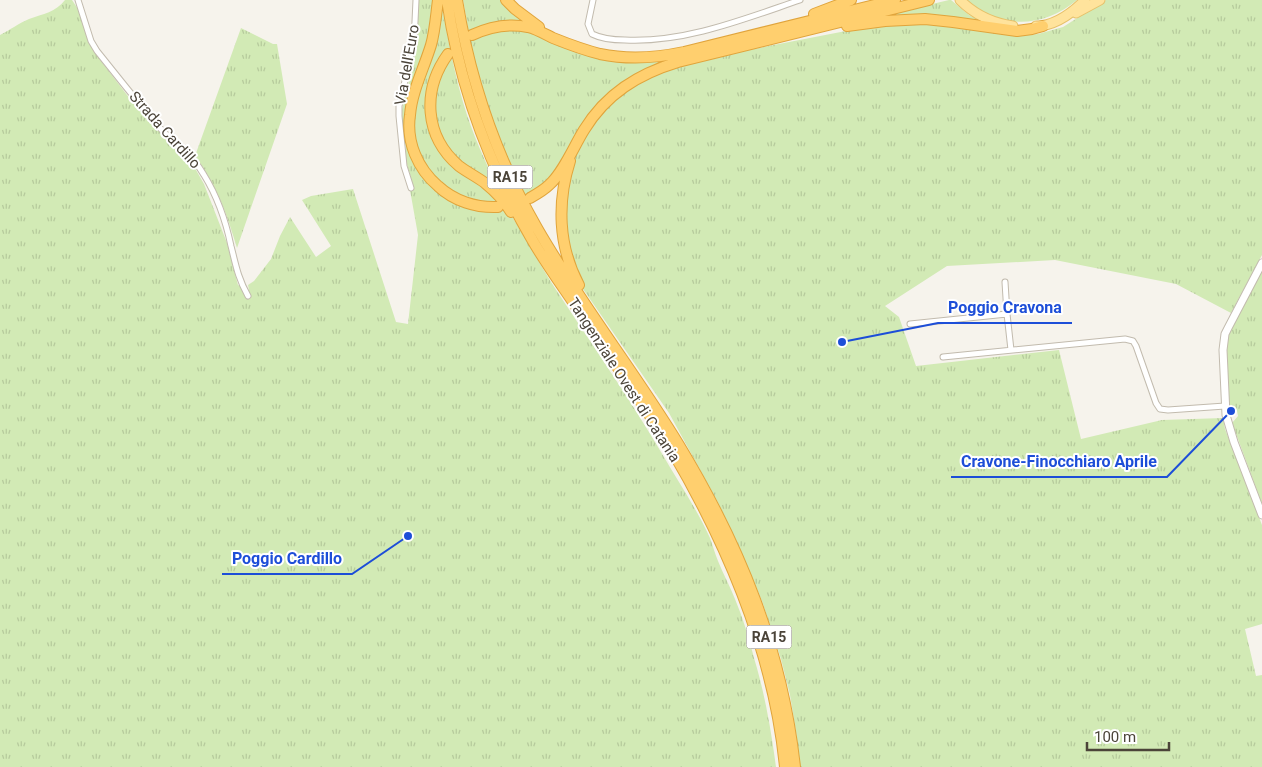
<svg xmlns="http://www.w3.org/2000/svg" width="1262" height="767" viewBox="0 0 1262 767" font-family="Roboto,sans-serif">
	<defs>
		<pattern id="grass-tufts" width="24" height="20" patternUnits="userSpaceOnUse" patternTransform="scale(1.25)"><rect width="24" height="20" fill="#d2eab5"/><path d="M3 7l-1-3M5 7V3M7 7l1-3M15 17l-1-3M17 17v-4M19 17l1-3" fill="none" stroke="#b6ca9c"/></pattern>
	</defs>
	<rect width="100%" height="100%" fill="#f6f3ec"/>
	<!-- grass -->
	<path fill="url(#grass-tufts)" d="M65,0H72L78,9L89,42L95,53L127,95L153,125L192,163L204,184L227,243L238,285L249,290L248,285L254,281L271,259L280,236L290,217L316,257L331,246L302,200L311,196L353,189L396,322L408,324L418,235L410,190L414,189L405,157V153L406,149L401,118L402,110L416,51L419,0H434L430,36L407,112C399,166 446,216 501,210L496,203C486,204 475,201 466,198C426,183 408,150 413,109L436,35L441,0C448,39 455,78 467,115C476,142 488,167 500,193C488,183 475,175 462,166C442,150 432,126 433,101C434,86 438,69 449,58L448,51C427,77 421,110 436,140C447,165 466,172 486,187C497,196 506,207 513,218C526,239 538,261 551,282C588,339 627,394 661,452C677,480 697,509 710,538C713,546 715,554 718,561C723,574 730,586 735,599C743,618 749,638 754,658C765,694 771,730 776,767H0V35C10,30 19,23 29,19C43,14 56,12 65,0Z
		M463,0H502L525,21L487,31L523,29L570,50L585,54L640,62L667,61L632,77L561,164L549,181L525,196C505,153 485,108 474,60C469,41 467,20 463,0Z
		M949,0H951L969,15L977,19L975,22L869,19Z
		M967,0H1077C1043,28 1001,30 967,0Z
		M1106,0H1262V255L1231,313L1176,284L1055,260L947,266L885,306L899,317L916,366L1059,350L1081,439L1162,420L1223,418L1225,429L1262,525V624L1245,629L1256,676L1262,675V767H800L796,732L790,695L781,659L762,601L736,540L716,499L669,413L583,289L576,273L564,227L569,171L576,153L584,136L606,108L634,85L668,69L738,52L882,24H920L956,26L1011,35H1026L1038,34L1063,27Z
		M241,28L273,44H277L287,104L237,248C227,214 216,184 195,156Z
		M1262,270V504L1232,423L1238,416L1237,411L1228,404L1225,344L1228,333Z"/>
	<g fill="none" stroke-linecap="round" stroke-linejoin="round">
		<!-- minor casing -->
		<g stroke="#c2bbae" stroke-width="7">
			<path id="minor" d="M78,0L91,41L97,51C118,77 138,103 160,128C174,144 193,155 204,175C217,196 226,222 231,246C236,266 238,278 248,296
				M593,0L588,24L592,34C602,39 614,40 625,40C685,43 744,19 800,0
				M411,188L404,166L399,116V106L414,43L416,0
				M1005,282L1007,314
				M910,324L1007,314L1011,350
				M943,357L1125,339L1133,341L1136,346L1156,403L1160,409L1168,410L1225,406"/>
		</g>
		<!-- tertiary casing -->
		<g stroke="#c2bbae" stroke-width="9">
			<path id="tertiary" d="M1262,263L1228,328L1225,334L1223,350L1226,415L1234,442L1262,515"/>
		</g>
		<!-- primary casing -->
		<g stroke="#e6c16a" stroke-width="11">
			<path id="primary" d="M960,0C975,15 992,23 1013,26
				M1076,13L1100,0
				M1036,26C1054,26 1072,13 1085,0"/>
		</g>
		<!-- motorway casing -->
		<g stroke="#e0a43c" stroke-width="12">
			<path id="motorway" d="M438,0C436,15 435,31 431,45C424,68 412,91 410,115C406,142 418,169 438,186C454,201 476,208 498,207
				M447,0C459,83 488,163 530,236C545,263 564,288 581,314C612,359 643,403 671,449C729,547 774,653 785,767
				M457,0C470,80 496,157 537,228C580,303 634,371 679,445C740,546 782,649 795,767
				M506,0L515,9L539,27
				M814,14L851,0
				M847,26L885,21L925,19L953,22L1017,31L1032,29L1043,26
				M472,35C489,27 508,23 528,27C536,29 545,34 553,38C568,44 584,50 600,54C629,60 656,58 684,52L895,0
				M448,54C422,90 424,136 459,166C467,172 477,177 485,183C495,191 504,200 511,212
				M570,161C557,202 558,246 579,285
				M530,198C537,194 544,190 549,185C563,173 574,146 584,130C606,94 638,74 678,62L929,0"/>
		</g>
		<!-- minor -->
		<use href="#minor" stroke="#fff" stroke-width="5"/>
		<!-- tertiary -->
		<use href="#tertiary" stroke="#fff" stroke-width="7"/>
		<!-- primary -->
		<use href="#primary" stroke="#ffe39c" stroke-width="9"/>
		<!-- motorway -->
		<use href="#motorway" stroke="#ffcf6e" stroke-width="10"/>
	</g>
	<g text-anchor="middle" stroke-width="4" stroke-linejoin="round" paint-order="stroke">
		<!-- shield labels -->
		<g fill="#fff" stroke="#817c74" stroke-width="1">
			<rect x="487.5" y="165.5" width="45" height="23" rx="4"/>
			<rect x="746.5" y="625.5" width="45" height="23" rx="4"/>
		</g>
		<g font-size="14" font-weight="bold" fill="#4b4439">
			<text x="510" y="182">RA15</text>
			<text x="769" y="642">RA15</text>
		</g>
		<!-- street labels -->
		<g font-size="15" fill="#4b4439" stroke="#fff">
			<text transform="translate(407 65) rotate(-80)" y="5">Via dell'Euro</text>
			<text transform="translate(165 130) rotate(48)" y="5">Strada Cardillo</text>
			<text transform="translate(624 380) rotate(57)" y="5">Tangenziale Ovest di Catania</text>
		</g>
	</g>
	<!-- callouts -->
	<path fill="none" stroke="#1d4ed8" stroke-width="2" d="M842 342L938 323H1072M1231 411L1167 477H951M408 536L352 574H222"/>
	<g fill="#1d4ed8" stroke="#fff" stroke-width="2">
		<circle cx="842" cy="342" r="5"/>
		<circle cx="1231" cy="411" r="5"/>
		<circle cx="408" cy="536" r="5"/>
	</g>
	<g font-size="16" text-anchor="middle" font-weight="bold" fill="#1d4ed8" stroke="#fff" stroke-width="4" stroke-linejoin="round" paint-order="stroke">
		<text x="1005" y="313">Poggio Cravona</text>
		<text x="1059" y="467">Cravone-Finocchiaro Aprile</text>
		<text x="287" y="564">Poggio Cardillo</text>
	</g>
	<!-- scale -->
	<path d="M1087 742v8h82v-8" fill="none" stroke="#4b4439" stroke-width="2.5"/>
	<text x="1094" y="742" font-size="15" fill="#4b4439" stroke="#ffffff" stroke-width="4" paint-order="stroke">100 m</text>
</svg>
